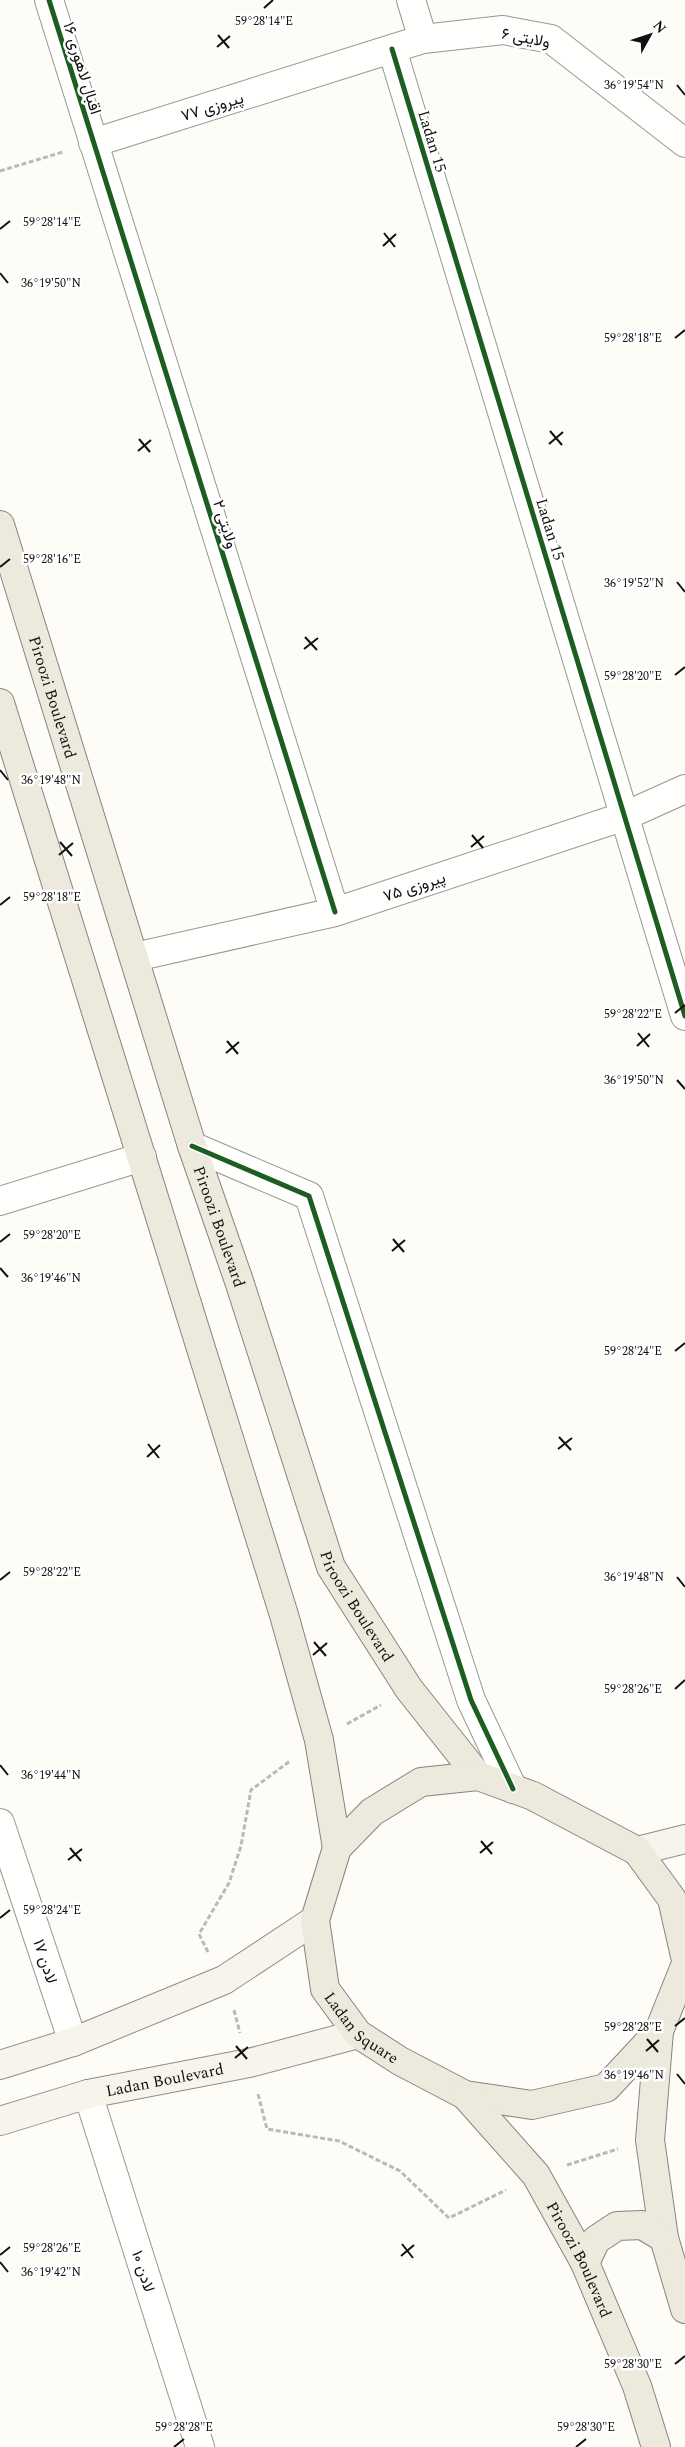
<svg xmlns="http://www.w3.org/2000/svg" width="685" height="2447" viewBox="0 0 685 2447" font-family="Spectral,Vazirmatn,serif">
	<rect width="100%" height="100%" fill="#fdfcf7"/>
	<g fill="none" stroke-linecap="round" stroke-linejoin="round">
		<!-- street casing -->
		<g stroke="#979795" stroke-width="30">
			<path id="street" d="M49,0L335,912
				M411,0L423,39
				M392,49L685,1016
				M93,143L423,39L503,30L551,39L685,143
				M135,957L335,912L625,816L685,789
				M192,1146L309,1196L471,1700L513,1789
				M0,1201L142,1157
				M0,1823L73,2042
				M88,2094L200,2447"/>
		</g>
		<!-- secondary casing -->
		<g stroke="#8e8d8b" stroke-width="30">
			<g id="secondary">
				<path d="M637,1851L685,1839"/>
				<path d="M0,2065L73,2042L224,1980L315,1920"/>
				<path id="s1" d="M0,2121L88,2094L249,2063L358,2034"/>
			</g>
		</g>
		<!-- primary casing -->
		<g stroke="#858482" stroke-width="30">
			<g id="primary">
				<path id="s2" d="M0,525L192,1146L239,1281L331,1567L409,1689L478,1776"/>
				<path d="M0,703L284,1615L319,1740L337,1848"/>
				<path id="s3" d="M685,1956L672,1899L637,1851L533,1796L478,1776L421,1782L372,1812L337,1848L315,1920L325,1989L358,2034L400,2061L465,2095L532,2105L606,2088L659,2031L685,1966"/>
				<path d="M659,2031L650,2140L664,2238L685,2309"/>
				<path id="s4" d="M465,2095L536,2175L585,2263L637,2386L656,2447"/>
				<path d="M585,2263L596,2240L617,2226L642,2225L664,2238"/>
			</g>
		</g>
		<!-- path -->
		<path stroke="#b9b9b8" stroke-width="3" stroke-dasharray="5 2.5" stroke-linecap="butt" d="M0,171L63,152
			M347,1724L381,1705
			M208,1952L199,1934L229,1883L241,1846L251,1790L290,1761
			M234,2010L240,2033
			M258,2094L267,2129L339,2141L400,2171L449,2218L506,2190
			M567,2165L618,2149"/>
		<!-- street -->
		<use href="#street" stroke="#fffffe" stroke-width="28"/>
		<!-- secondary -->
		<use href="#secondary" stroke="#f6f4eb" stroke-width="28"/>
		<!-- primary -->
		<use href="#primary" stroke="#ede9dc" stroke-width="28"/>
		<!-- cycleway casing -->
		<g stroke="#fff" stroke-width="8">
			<path id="cycleway" d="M49,0L335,912
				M392,49L685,1016
				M192,1146L309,1196L471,1700L513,1789"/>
		</g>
		<!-- cycleway -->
		<use href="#cycleway" stroke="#1b5e20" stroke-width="5"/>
	</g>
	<!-- ticks -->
	<path fill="none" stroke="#111" stroke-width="2" d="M264,8L273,0M218,35L229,48M217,47L230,36M677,85L685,95M0,229L10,221M384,233L395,247M383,246L396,234M0,273L8,283M675,338L685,330M550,431L562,445M139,439L150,452M549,444L563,432M138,451L151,440M0,567L10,559M677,582L685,592M305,637L317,650M304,649L318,638M675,675L685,667M0,770L8,780M472,835L483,848M60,842L72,856M471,847L484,836M59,855L73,843M0,905L10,897M675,1013L685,1005M638,1033L649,1047M227,1041L238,1054M637,1046L650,1034M226,1053L239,1042M677,1080L685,1089M393,1239L404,1252M0,1242L10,1234M392,1251L405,1240M0,1268L8,1277M675,1351L685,1343M559,1437L571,1450M148,1444L159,1458M558,1449L572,1438M147,1457L160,1445M677,1577L685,1587M0,1580L10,1572M314,1642L326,1656M313,1655L327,1643M675,1689L685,1680M0,1765L8,1775M481,1841L492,1854M70,1848L81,1861M480,1853L493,1842M68,1860L82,1849M0,1918L10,1910M675,2026L685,2018M647,2039L658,2052M236,2046L247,2059M646,2051L659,2040M235,2058L248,2047M677,2074L685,2084M402,2244L413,2258M0,2255L10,2247M401,2256L414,2245M0,2262L8,2272M675,2364L685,2356M174,2447L184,2439M576,2447L586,2439"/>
	<g text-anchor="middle" stroke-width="5" stroke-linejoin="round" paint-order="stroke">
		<!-- street labels -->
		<g font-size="16" fill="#111" stroke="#fff">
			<text transform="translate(526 37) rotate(11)" y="6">ولایتی ۶</text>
			<text transform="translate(83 68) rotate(73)" y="6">اقبال لاهوری ۱۶</text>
			<text transform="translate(212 106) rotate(-17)" y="6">پیروزی ۷۷</text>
			<text transform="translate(433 141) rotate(73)" y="6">Ladan 15</text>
			<text transform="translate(226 524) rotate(73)" y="6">ولایتی ۲</text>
			<text transform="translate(551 529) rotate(73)" y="6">Ladan 15</text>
			<text dy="6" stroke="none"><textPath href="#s2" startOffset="180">Piroozi Boulevard</textPath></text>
			<text transform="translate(414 886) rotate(-18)" y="6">پیروزی ۷۵</text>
			<text dy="6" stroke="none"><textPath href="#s2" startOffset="735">Piroozi Boulevard</textPath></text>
			<text dy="6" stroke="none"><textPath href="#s2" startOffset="1140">Piroozi Boulevard</textPath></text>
			<text transform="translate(46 1961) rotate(72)" y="6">لادن ۱۷</text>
			<text dy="6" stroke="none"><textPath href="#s3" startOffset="658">Ladan Square</textPath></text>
			<text dy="6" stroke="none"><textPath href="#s1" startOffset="170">Ladan Boulevard</textPath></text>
			<text dy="6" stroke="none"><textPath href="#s4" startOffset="202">Piroozi Boulevard</textPath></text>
			<text transform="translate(144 2271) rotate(72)" y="6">لادن ۱۰</text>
		</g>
	</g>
	<g font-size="12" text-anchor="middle" fill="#111" stroke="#fff" stroke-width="5" stroke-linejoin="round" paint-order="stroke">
		<text x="264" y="25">59°28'14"E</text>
		<text x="634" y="89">36°19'54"N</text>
		<text x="52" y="226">59°28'14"E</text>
		<text x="51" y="287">36°19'50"N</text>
		<text x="633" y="342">59°28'18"E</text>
		<text x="52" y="563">59°28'16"E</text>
		<text x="634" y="587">36°19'52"N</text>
		<text x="633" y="680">59°28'20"E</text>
		<text x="51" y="784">36°19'48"N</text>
		<text x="52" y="901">59°28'18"E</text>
		<text x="633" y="1018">59°28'22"E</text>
		<text x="634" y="1084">36°19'50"N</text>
		<text x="52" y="1239">59°28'20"E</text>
		<text x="51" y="1282">36°19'46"N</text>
		<text x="633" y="1355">59°28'24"E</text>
		<text x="52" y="1576">59°28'22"E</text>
		<text x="634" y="1581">36°19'48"N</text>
		<text x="633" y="1693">59°28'26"E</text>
		<text x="51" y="1779">36°19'44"N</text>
		<text x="52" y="1914">59°28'24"E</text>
		<text x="633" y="2031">59°28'28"E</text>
		<text x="634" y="2079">36°19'46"N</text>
		<text x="52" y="2252">59°28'26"E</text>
		<text x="51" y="2276">36°19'42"N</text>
		<text x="633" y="2368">59°28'30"E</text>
		<text x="184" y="2431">59°28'28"E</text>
		<text x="586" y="2431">59°28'30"E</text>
	</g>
	<!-- north arrow -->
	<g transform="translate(650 35) rotate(50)" stroke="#ffffff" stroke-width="4" paint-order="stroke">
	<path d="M0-4L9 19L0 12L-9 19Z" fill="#111111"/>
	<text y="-8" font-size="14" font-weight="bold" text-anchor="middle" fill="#111111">N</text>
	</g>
</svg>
